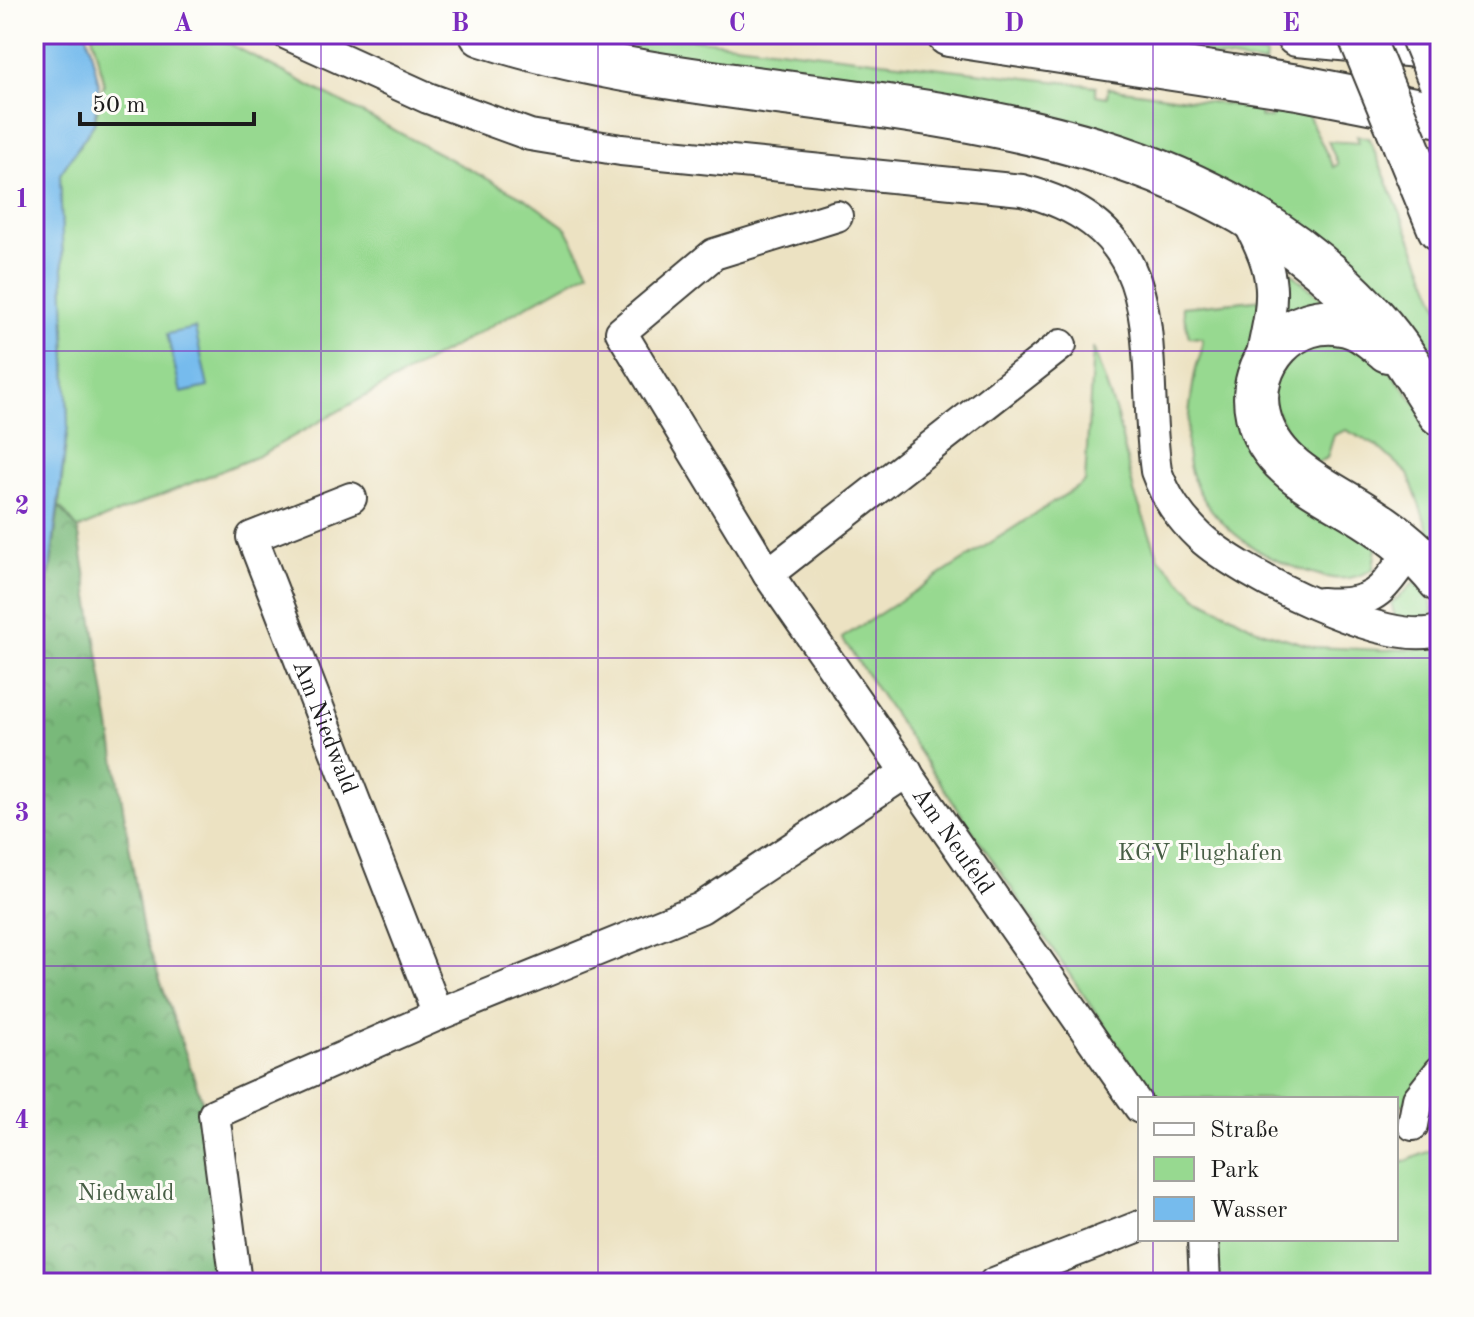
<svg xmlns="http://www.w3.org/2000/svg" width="1474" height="1317" viewBox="0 0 1474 1317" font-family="'Old Standard TT',serif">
	<defs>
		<pattern id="forest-crowns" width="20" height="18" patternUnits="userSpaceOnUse" patternTransform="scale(2)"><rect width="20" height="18" fill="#79b97a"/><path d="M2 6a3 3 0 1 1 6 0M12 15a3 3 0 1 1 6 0" fill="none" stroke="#689e69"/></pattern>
	</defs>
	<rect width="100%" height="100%" fill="#fdfcf7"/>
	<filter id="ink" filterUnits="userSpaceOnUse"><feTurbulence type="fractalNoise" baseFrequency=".0125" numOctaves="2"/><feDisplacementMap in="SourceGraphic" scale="16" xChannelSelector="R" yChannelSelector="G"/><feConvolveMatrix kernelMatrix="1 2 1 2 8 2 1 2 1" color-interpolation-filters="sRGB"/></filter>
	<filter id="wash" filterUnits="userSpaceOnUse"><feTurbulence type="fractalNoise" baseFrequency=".006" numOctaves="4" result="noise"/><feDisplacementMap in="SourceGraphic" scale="32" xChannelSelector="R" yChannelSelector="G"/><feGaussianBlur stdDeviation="1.8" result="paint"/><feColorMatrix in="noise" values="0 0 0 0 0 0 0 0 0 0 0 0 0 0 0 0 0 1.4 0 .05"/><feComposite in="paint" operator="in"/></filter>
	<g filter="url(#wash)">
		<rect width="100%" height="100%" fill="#ece2c2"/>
		<!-- green -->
		<path fill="#97d990" stroke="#5a7a56" stroke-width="2" d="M92,34H211L526,199L566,228L589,271L258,456L78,529L59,506L68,425L60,174L94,124L104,84Z
			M509,34H649L1096,86V95L1107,97L1108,88L1261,109L1260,117L1271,118L1272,110L1308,115L1333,167L1338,164L1328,141L1359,143L1357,136L1369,138L1440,309V383L1225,191Z
			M1068,34H1137L1266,55L1265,64Z
			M1273,257L1337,312L1277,334Z
			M1266,299L1242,378L1376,548L1373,569C1344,587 1321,576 1291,566C1241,549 1184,499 1187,441C1188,419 1191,395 1195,373C1197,360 1204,352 1202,338L1189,337L1182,307Z
			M1317,337L1375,352L1418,406L1440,442V562L1408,474L1377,446L1346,430L1334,435L1327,458L1315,464L1304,462L1270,400L1272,376Z
			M1093,347L1117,416L1134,492L1159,558L1197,597L1258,630L1314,647L1384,650L1440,648V1091L1396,1107V1099H1154L842,638L1085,482Z
			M1415,582L1430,593L1433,618L1397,622L1391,604Z
			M1440,1147V1283H1206L1211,1239H1396V1165Z"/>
		<!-- forest -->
		<path fill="url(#forest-crowns)" stroke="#4a6a4b" stroke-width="2" d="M59,506L78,529L143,931L207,1115L230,1283H34V601L50,574Z"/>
		<!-- water -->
		<path fill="#76bbed" stroke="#496c84" stroke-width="2" d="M34,34H87L99,84L94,124L60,174L68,425L49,576L34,600Z
			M195,328L208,387L181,393L167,334Z"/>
	</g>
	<g filter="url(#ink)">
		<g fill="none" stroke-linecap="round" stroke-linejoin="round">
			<!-- minor casing -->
			<g stroke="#3b3a35" stroke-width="34">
				<g id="minor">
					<path d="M287,34L428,98L530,135L621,150L1022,190C1177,230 1139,348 1156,471C1166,498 1179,517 1200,537C1239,573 1389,650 1440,630"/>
					<path id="s1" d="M837,216L714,254L621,332L768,574L1140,1108"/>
					<path d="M1246,218C1280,281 1274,297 1260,363"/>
					<path id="s2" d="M351,498L252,537L438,1015"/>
					<path d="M768,574L1061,345"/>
					<path d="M1321,603C1346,605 1371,603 1387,582C1395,573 1399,564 1409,558L1427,566"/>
					<path d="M1413,1125L1418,1099L1440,1071"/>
					<path d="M1203,1239L1205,1283"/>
					<path d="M236,1283L214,1114L438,1015L701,908L907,772"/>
					<path d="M994,1283L1140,1226"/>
				</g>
			</g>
			<!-- highway casing -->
			<g stroke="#3b3a35" stroke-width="48">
				<path id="highway" d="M482,34C777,130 1134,65 1366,310C1396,340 1417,378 1440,413
					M949,34L1298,87L1440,115
					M1297,34L1440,47
					M1405,143L1440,228
					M1388,350C1376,340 1363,328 1347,324C1293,310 1246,363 1258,415C1270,469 1325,489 1366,516C1393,533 1420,555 1440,580"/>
			</g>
			<!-- minor -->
			<use href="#minor" stroke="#fff" stroke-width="30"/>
			<!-- highway -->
			<use href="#highway" stroke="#fff" stroke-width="44"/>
			<!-- highway-bridge casing -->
			<g stroke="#3b3a35" stroke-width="48" stroke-linecap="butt">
				<path id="highway-bridge" d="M1360,34L1405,143
					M1422,34L1440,78"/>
			</g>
			<!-- highway-bridge -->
			<use href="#highway-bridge" stroke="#fff" stroke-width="44"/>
		</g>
	</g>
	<!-- grid -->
	<path fill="none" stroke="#7b2cbf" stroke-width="2" stroke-opacity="0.55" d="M321,34V1283M598,34V1283M876,34V1283M1153,34V1099M34,351H1440M34,658H1440M34,966H1440M1153,1239V1283"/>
	<g text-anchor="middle" stroke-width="6" stroke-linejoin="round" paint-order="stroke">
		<!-- street labels -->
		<g font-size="24" fill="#1c1c1c" stroke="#fdfcf7">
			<text dy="8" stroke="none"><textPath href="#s2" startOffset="310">Am Niedwald</textPath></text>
			<text dy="8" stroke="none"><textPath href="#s1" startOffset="858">Am Neufeld</textPath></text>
		</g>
		<!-- park labels -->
		<g font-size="24" fill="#475e45" stroke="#fdfcf7">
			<text x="1200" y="860">KGV Flughafen</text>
			<text x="126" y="1200">Niedwald</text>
		</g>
	</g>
	<!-- margin -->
	<rect width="1474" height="1317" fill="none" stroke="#fdfcf7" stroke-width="88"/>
	<!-- legend -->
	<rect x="1138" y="1097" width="260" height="144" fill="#fdfcf7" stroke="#a3a29f" stroke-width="2"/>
	<rect x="1154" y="1123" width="40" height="12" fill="#ffffff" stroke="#a3a29f" stroke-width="2"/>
	<text x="1210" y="1137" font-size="24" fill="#1c1c1c">Straße</text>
	<rect x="1154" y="1157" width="40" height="24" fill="#97d990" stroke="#a3a29f" stroke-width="2"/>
	<text x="1210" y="1177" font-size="24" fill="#1c1c1c">Park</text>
	<rect x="1154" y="1197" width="40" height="24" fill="#76bbed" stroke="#a3a29f" stroke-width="2"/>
	<text x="1210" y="1217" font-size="24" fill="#1c1c1c">Wasser</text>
	<!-- scale -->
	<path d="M80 112v12h174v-12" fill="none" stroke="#1c1c1c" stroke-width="4"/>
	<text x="92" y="112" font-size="24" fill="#1c1c1c" stroke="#fdfcf7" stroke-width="6" paint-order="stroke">50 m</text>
	<rect x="44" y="44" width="1386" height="1229" fill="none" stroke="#7b2cbf" stroke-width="3"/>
	<g font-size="26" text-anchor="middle" font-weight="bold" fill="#7b2cbf">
		<text x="183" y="31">A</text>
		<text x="460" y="31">B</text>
		<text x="737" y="31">C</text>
		<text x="1014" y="31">D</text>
		<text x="1291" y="31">E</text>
		<text x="22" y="207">1</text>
		<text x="22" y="514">2</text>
		<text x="22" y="821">3</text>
		<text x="22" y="1128">4</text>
	</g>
</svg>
